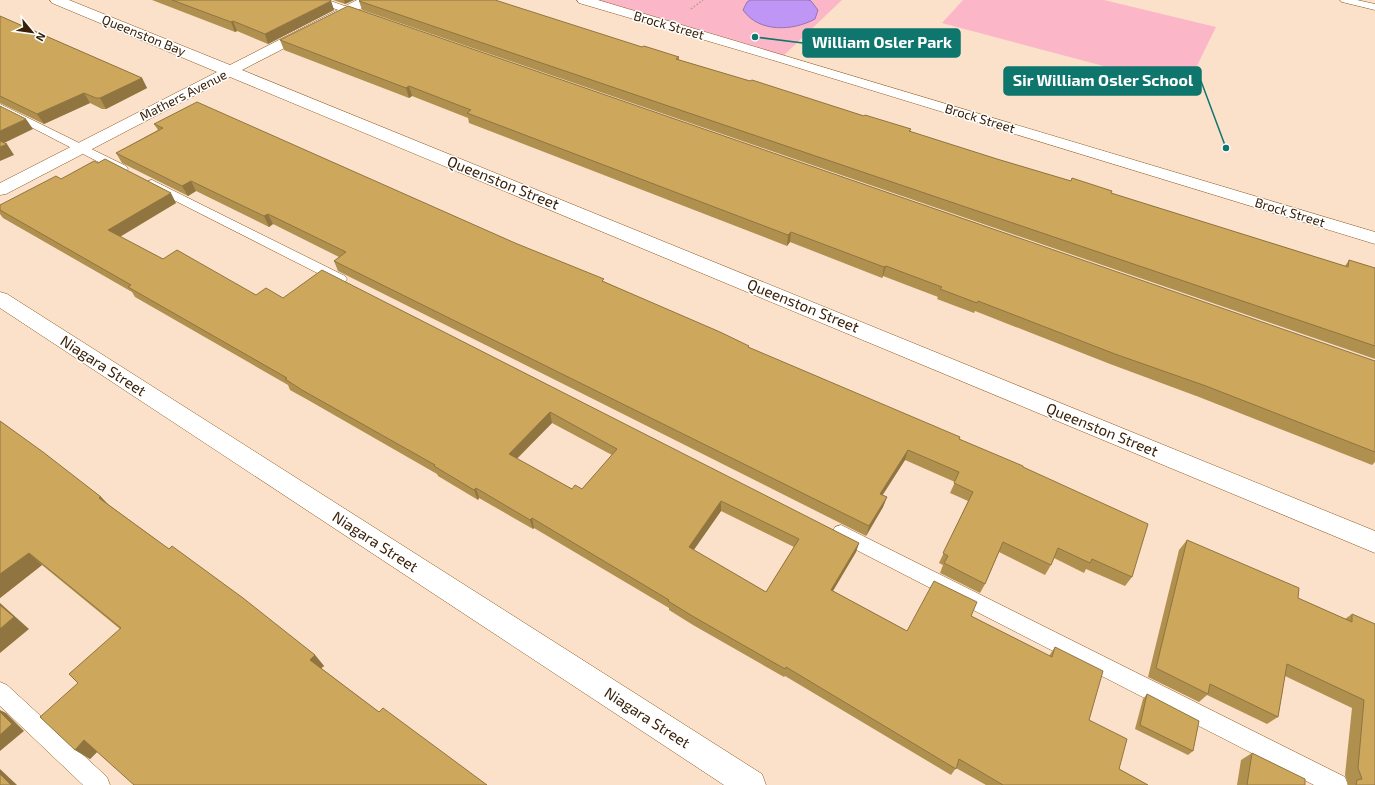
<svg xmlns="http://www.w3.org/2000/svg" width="1375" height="785" viewBox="0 0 1375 785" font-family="'Exo 2',sans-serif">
	<rect width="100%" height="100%" fill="#fbe1ca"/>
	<!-- green -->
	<path fill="#fbb7c8" d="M584,0H842L781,58Z
		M963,0H1104L1216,27L1186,88L942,23Z"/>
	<!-- water -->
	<path fill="#bf96f5" stroke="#9773ae" d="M750,0H808L811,1L818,10L815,19C793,31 759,33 743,10L747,2Z"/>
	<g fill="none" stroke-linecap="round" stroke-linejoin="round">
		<!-- lane casing -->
		<g stroke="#8f571a" stroke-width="1">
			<path id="lane" d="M314,0H328L364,13L366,15L364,17H358L316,2Z
				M1340,0H1357L1375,4V10L1342,2Z
				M0,104L126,166L128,169L126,172H118L0,111Z
				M152,180L345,276L347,279L345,282L340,284L335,282L148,187L146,184L148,181Z
				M841,525L1345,777L1348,785H1314L835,539L832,533L835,527Z
				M0,682L7,685L107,777L110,785H83L0,706Z"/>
		</g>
		<!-- street casing -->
		<g stroke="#8f571a" stroke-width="1">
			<path id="street" d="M50,0H69L230,65L357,0H374L372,3L242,70L1375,531V553L230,77L6,194L0,195V183L217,72L52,3Z
				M577,0H598L1375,232V244L776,61L579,3Z
				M0,292L7,294L762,774L766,785H724L0,308Z"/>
		</g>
		<!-- path -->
		<path stroke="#b49b83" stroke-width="1.5" stroke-dasharray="1.5 2" stroke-linecap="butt" d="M691,9L703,0"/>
		<!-- lane -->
		<use href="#lane" fill="#fff" fill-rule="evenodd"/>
		<!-- street -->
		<use href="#street" fill="#fff" fill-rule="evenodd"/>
	</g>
	<!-- wall -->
	<path fill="#b0904f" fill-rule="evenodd" d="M152,0H330L331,1L334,10L268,44L237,31L235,32Z
		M333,0H354L345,4Z
		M359,1L642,47L679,57V60L864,116L911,129L910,132L997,159L1111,193L1345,266L1349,260L1375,268V359L362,10Z
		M0,16L142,78L147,88L106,109H102L90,103L44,124L0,103Z
		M280,40L1375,361V462L1372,465L1199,397L1110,364L975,311L974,313L937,299L938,297L883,276L882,278L790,242L787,246L469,123L468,118L412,96L409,98L284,50Z
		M154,124L605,282L749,348L1023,467L1132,577L1125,586L1086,569L1084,573L1054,558L1051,565L1045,575L999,552L985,584L980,593L940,573L943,565L939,563L968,501L950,493L955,482L905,460L882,495L887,497L883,507L866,536L338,271L334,261L339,257L273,224L269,227L196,191L188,196L122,163L116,153L158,130Z
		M61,179L176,203L120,237L163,259L256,295L283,298L859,543L856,552L833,591L907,631L971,616L1049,656L1055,647L1089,720L1119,769L1148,785H986L956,768L951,775L785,676L784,677L693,625L669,610V608L534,528L533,529L479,498L478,500L438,476L437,474L308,400L290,390L288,385L135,297L132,292L3,218L0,214V205ZM552,423L612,455L582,489H572L517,459ZM721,511L794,547L766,592L693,550Z
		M0,421L101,497L109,505L169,549L315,655L324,666L321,668L379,712L487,785L97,752L90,759L75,750L78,683L120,629L42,565L0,598Z
		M1187,540L1298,598L1345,619L1352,614L1375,624V785H1347L1348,784L1345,775L1352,708L1285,676L1278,717L1267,724L1207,695L1199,702L1148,677L1179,550Z
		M1147,694L1193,751L1188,755L1135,729L1143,699Z
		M1252,753L1305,785H1237L1241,760Z"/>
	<!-- shaded-wall -->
	<path fill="#907540" d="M344,0H354L345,4Z
		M331,1L334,10L268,44L265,34Z
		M233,21L237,31L235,32L231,22Z
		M142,78L147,88L106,109L100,98Z
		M409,86L412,96L409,98L406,88Z
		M84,93L90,103L44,124L37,114Z
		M26,119L33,129L0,145V131Z
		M7,144L14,155L0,161V147Z
		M191,181L196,191L188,196L182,186Z
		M171,193L176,203L114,240L108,230Z
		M268,214L273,224L269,227L264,216Z
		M791,232L790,242L787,246L788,235Z
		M886,266L883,276L882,278L884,267Z
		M550,412L552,423L511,464L509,454Z
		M908,450L905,460L877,504L880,494Z
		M476,488L479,498L478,500L474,490Z
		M101,497L113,510L99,498Z
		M887,497L883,507L866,536L869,526Z
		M721,501V511L689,557V547Z
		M532,518L534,528L533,529L530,520Z
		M859,543L856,552L828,599L831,590Z
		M29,553L42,565L0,598V574Z
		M0,603L29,629L0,653Z
		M315,655L324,666L318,671L310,660Z
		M0,710L6,713L24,731L0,751Z
		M84,740L99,750L90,759L75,750Z
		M0,769L17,785H11L0,774Z"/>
	<!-- building -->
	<path fill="#cda75c" stroke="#907540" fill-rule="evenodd" d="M172,0H330L331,1L265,34L233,21L231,22Z
		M360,0H495L642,47L644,46L679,57L676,59L750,81L752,80L864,116L865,115L911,129L909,131L997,159L1071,181L1072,178L1112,191L1111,193L1348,267L1349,260L1375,268V346L359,1Z
		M348,6L1375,361V452L1206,386L1115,354L978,301L977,303L940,289L942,287L886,266L884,267L791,232L788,235L467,113L471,110L409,86L406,88L280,40Z
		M0,16L16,23L142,78L100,98H96L84,93L37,114L0,96Z
		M197,102L515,243L604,279L602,281L720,332L749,346L748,347L960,437L959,439L1023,466V467L1148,524L1132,577L1092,559L1090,563L1058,548L1051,565L1003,542L985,584L944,563L948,556L943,553L973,492L954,483L959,472L908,450L880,494L887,497L869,526L334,261L346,252L268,214L264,216L191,181L182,186L116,153L163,128L154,124Z
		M0,106L26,119L0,131Z
		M0,141L7,144L0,147Z
		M105,159L171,193L108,230L163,259L177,250L256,295L266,288L283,298L322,270L859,543L831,590L907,631L934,581L977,602L971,616L1052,657L1055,647L1103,671L1089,720L1127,739L1119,769L1148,785H1003L959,759L956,769L786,667L785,669L694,617L668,601L669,600L532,518L530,520L476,488L474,490L434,466L435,465L302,390L285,379L287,378L128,287L131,285L0,210V205L56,176L61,179L94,161L98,163ZM550,412L617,449L582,489L575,485L572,489L509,454ZM721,501L799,539L766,592L689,547Z
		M0,421L43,452L101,497L99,498L169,549L172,546L243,598L315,655L310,660L379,712L383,708L487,785H134L84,740L75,750L40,717L78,683L69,674L121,628L29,553L0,574Z
		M1187,540L1299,588L1298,598L1352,622V614L1375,624V785H1356L1357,780L1362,779L1358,768L1364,700L1287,664L1278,717L1210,684L1208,694L1156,668Z
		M0,605L14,617L0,629Z
		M1147,694L1199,721L1193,751L1140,725Z
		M0,712L12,724L0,735Z
		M1252,753L1305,779V785H1247Z
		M0,774L11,785H0Z"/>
	<g text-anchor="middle" stroke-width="3" stroke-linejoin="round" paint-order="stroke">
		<!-- far-street labels -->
		<g font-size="13" fill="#392109" stroke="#fff">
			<text transform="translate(669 25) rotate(16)" y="5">Brock Street</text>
			<text transform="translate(144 35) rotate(22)" y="5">Queenston Bay</text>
			<text transform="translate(183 95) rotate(-27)" y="5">Mathers Avenue</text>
			<text transform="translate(980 118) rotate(17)" y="5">Brock Street</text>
			<text transform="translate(1290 212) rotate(17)" y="5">Brock Street</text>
		</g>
		<!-- street labels -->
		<g font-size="15" fill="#392109" stroke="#fff">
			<text transform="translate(503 183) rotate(22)" y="5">Queenston Street</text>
			<text transform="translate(803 306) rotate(22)" y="5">Queenston Street</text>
			<text transform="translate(103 366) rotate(33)" y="5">Niagara Street</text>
			<text transform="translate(1102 430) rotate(22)" y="5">Queenston Street</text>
			<text transform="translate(375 542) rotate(33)" y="5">Niagara Street</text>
			<text transform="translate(647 718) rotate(33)" y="5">Niagara Street</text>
		</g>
	</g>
	<!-- callouts -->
	<path fill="none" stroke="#0f766e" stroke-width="1.5" d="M755 37L803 43M1226 148L1201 81"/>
	<g fill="#0f766e" stroke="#fff" stroke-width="1.5">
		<circle cx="755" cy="37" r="4"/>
		<circle cx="1226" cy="148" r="4"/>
	</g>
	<g fill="#0f766e" stroke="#0f766e" stroke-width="1.5">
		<rect x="803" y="29" width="157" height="28" rx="4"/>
		<rect x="1004" y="67" width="197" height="28" rx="4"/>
	</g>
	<g font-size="16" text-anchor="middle" font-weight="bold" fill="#fff">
		<text x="882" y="48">William Osler Park</text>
		<text x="1103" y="86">Sir William Osler School</text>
	</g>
	<!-- north arrow -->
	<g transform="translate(32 32) rotate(119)" stroke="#ffffff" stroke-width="3" paint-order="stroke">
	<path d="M0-3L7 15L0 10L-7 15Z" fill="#392109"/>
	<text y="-6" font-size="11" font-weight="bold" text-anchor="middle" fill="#392109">N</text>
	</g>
</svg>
